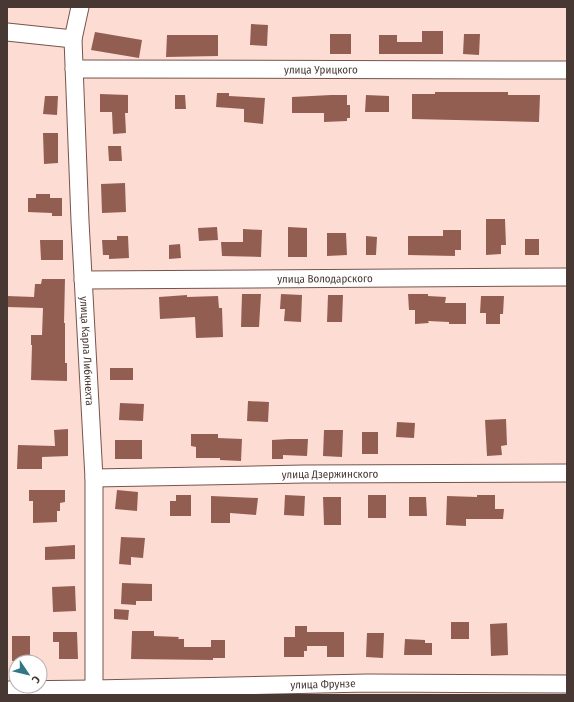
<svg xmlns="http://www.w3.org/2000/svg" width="574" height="702" viewBox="0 0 574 702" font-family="'Fira Sans Condensed',sans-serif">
	<rect width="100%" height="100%" fill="#fddcd4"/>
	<!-- building -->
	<path fill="#935e52" d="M251,24L268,25L267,46L250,45Z
		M422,31H443V54H379V35H397V42H422Z
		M95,32L142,40L139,58L91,50Z
		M330,34H351V54H330Z
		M464,34H480L479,55L463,54Z
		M167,35H218V56L166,57Z
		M435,92H508V95H540L539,122L412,119V94H435Z
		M217,93H229V96L265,98L263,124L244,122V109L216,107Z
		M100,94L128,95V113H125L126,133L113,134L112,112H100Z
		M175,95H185L186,109H175Z
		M331,95H347V105H350V118H347V121L324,122V113H292V97Z
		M366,95L389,96V112H365Z
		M45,96H58L57,115L43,114Z
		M43,133H58V163L44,164Z
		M108,146H121L122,161H109Z
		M125,183L126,212L102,213L101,184Z
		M36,194H50V198H62V216H52V213L28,212V198H36Z
		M486,219H505L506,245H501V254L486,255Z
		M217,227L218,240L199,241L198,228Z
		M288,227L307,228V257H288Z
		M243,229L262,230L261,257L222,256L221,242H243Z
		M443,230H461V250H455V256L408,255V236H443Z
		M327,233H346L347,255L327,256Z
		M117,236H128L129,258L109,259V255H103L102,240H117Z
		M366,236L377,237L376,255H366Z
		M525,239H539V255H525Z
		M40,240H63V260H41Z
		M180,244L181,258L169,259V245Z
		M42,279H65L64,323H65V363H67V381L31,380L32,345H31V335H42L43,308L7,307V296L34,297L35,284H41Z
		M242,294H261L259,327H241Z
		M281,294L302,295L301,322L284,321L285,309H280Z
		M408,294H428V296L446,297L445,303H466V324H449V322L428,321L429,323L415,324V310H409Z
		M187,295V297L218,296L219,308H222L223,337L196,338L195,317L160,319L159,297Z
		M328,295H343L342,322H327Z
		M481,296H504L503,314H500V324H486V313H480Z
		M110,368H133V380H110Z
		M248,401L269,402L268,422L247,421Z
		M120,403L144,404L143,421L119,420Z
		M506,419L507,445L501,446L502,455L487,456L485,420Z
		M397,422L415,423L414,438L396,437Z
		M68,429V456L42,457V469H17L18,445L55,446L54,430Z
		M324,430H343L342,457L323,456Z
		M362,432H378V454H362Z
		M191,434H218V438L242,439L241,461L220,460V458H196V447L191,446Z
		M288,439H308L307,456L283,455V459H272V440Z
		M115,440H142V459H115Z
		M29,490H65V502L60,503V511H57V522L33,523V501H29Z
		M117,490L138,492L137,511L115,509Z
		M176,495H191V516H170V501H176Z
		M285,495L305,496L304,516L284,515Z
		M368,495H386V518H368Z
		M477,495H495V509H504L503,519H466V526L446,525L447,496L477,497Z
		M211,496L258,498L256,515L230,513V523H211Z
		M323,497H341V525H324Z
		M409,497H426L427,516H409Z
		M121,537L145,538L143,558L131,557V565L119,564Z
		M75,545V559L45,560V547Z
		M122,583L152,584V601H136V605L121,604Z
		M75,586L76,611L53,612L52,587Z
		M114,609L129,610L128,620L114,619Z
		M451,622H469V639H451Z
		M507,623L508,655L491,656L490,624Z
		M295,626H307V632H344V657H327V646H307V651H304V657H284V637H295Z
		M132,631H154V636L179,637L178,639H184V647H211V640H225V658H213V660L131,659Z
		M53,632H77L78,659H59V642H53Z
		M367,633H384L383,658L366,657Z
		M12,636H30V661H12Z
		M405,639L425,640V643H432V655H404Z"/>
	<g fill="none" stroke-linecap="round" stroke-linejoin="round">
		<!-- minor casing -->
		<g stroke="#77544c" stroke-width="19">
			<g id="minor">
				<path id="s1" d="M80,7L73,39L80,221L94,478V695"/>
				<path d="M7,32L73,39"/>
				<path id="s2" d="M74,69L567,70"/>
				<path id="s3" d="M83,280L567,277"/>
				<path id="s4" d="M94,478L304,474L567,473"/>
				<path id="s5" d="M7,690L94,689L367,683L567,684"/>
			</g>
		</g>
		<!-- minor -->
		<use href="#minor" stroke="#fff" stroke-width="17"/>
	</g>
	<g text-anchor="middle" stroke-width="4" stroke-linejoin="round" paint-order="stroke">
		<!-- street labels -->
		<g font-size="11" fill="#483834" stroke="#fff">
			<text dy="4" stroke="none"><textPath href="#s2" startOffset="247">улица Урицкого</textPath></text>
			<text dy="4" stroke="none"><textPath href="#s3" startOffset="242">улица Володарского</textPath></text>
			<text dy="4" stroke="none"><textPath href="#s1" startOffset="345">улица Карла Либкнехта</textPath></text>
			<text dy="4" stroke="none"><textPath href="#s4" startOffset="236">улица Дзержинского</textPath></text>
			<text dy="4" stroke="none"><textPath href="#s5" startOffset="316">улица Фрунзе</textPath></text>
		</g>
	</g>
	<!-- border -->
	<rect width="574" height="702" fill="none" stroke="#483834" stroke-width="16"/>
	<!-- north arrow -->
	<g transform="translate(28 674) rotate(125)"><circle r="19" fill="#ffffff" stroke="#b6afae"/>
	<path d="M0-3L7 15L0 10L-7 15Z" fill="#327785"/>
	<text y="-6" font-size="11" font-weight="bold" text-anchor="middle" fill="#483834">С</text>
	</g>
</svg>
